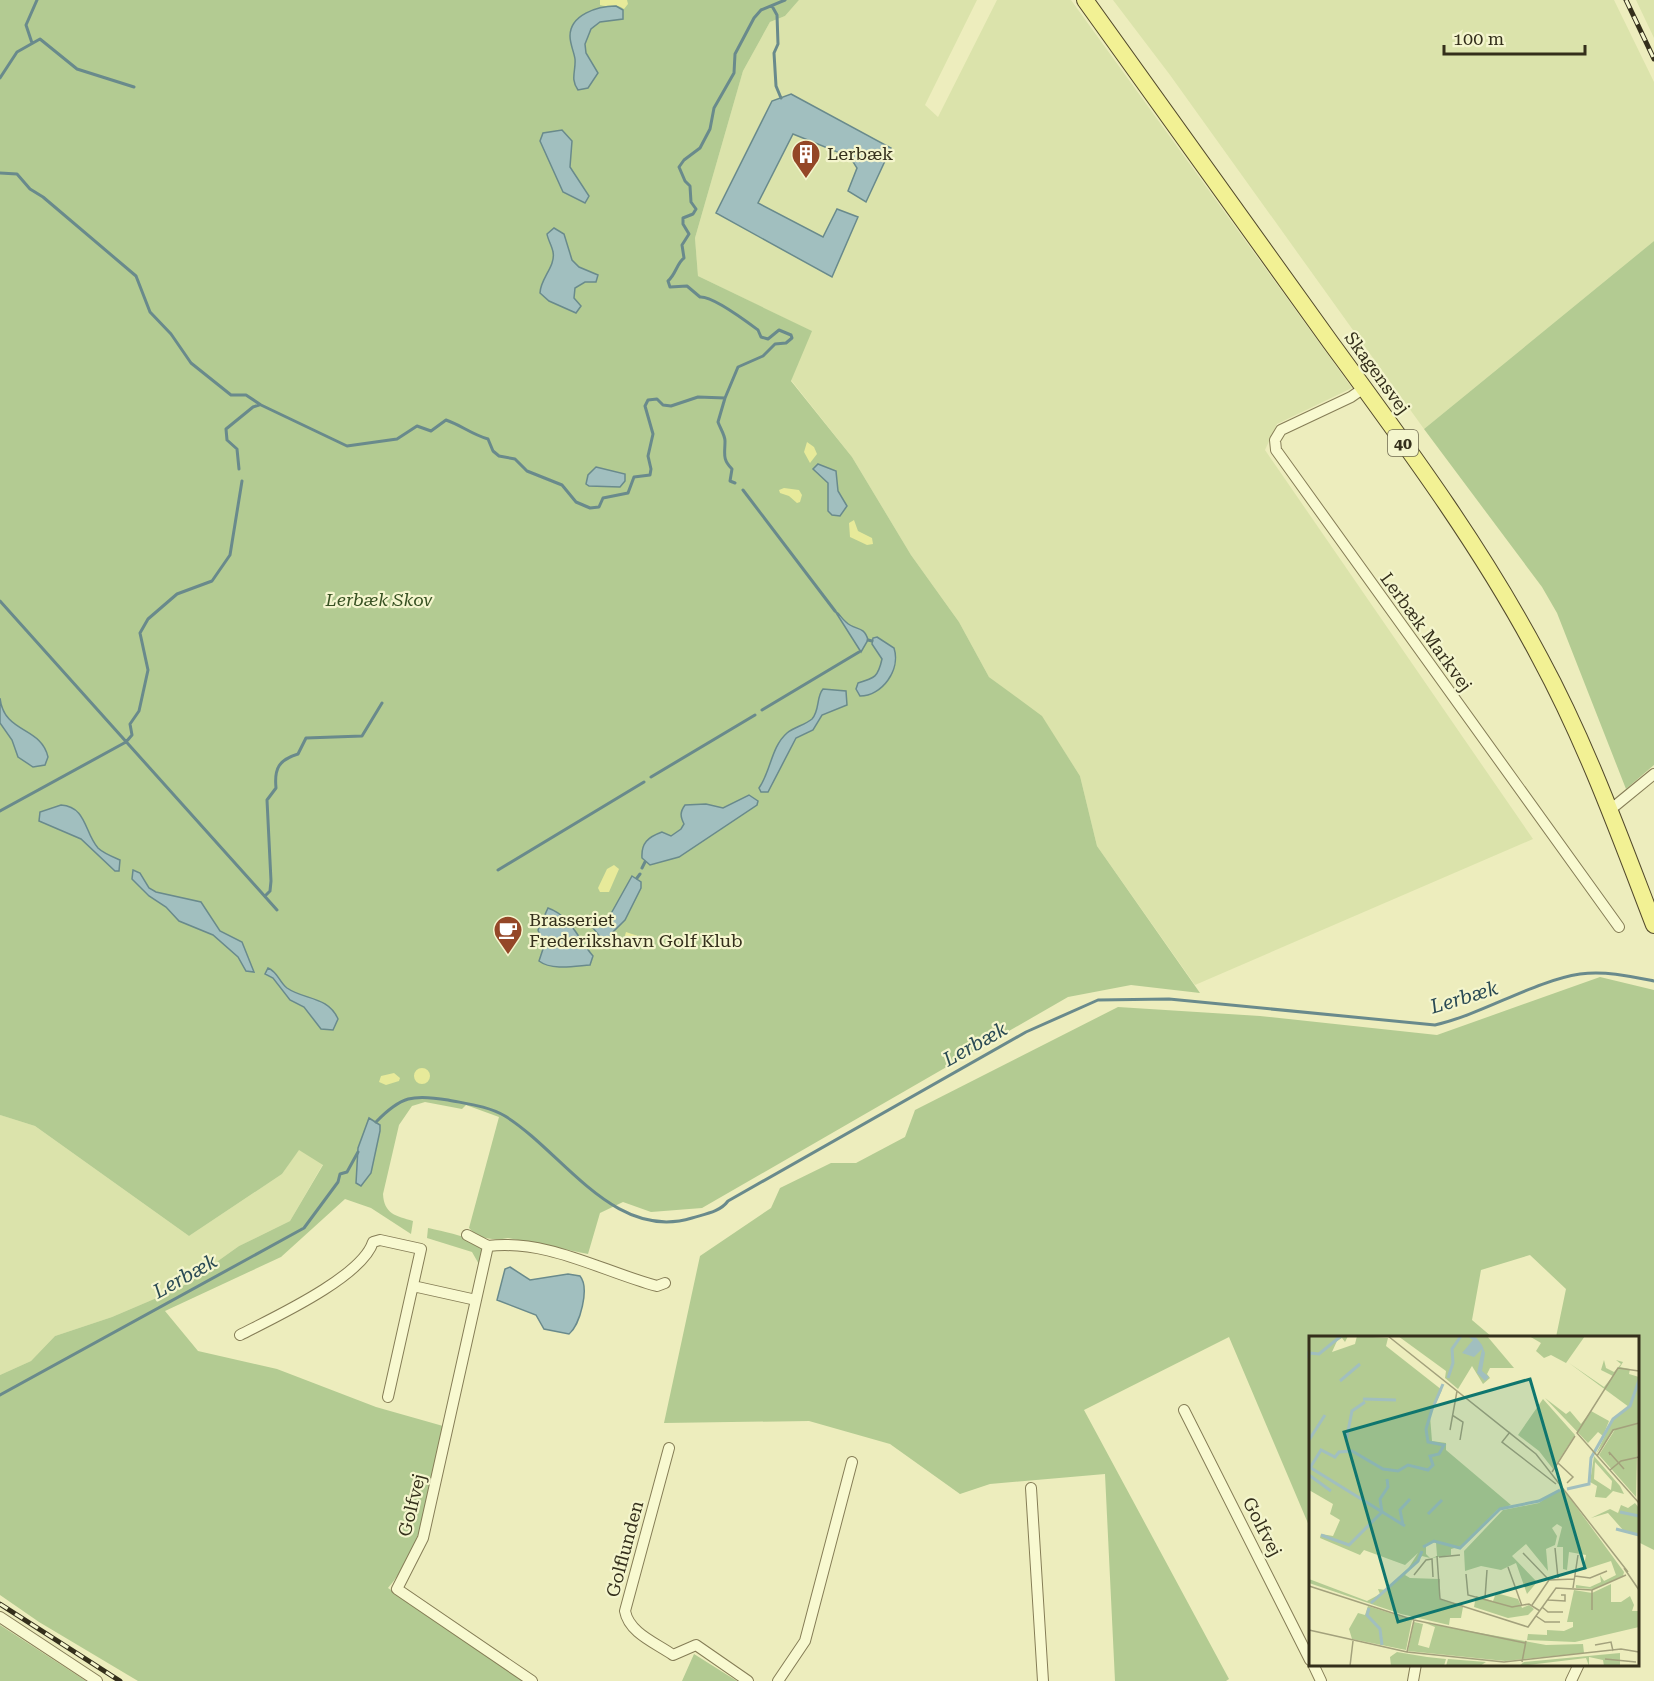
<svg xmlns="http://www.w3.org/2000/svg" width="1654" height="1681" viewBox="0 0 1654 1681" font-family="'Roboto Serif',serif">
	<rect width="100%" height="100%" fill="#ededbd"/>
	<!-- farmland -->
	<path fill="#dbe3ab" d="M799,0H977L925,105L938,117L997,0H1071L1352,388L1277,424L1265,450L1533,839L1195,985L1097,846L1080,776L1042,717L989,677L959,622L911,555L852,457L791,380L811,331L698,276L695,238L743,71L770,22L785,16Z
		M1113,0H1614L1654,82V241L1424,429L1170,75Z
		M1636,0H1654V38Z
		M0,1115L35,1126L189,1236L282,1174L299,1149L323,1164L290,1221L239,1246L180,1288L112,1317L55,1336L31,1361L0,1375Z"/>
	<!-- green -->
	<path fill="#b3cb92" d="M0,0H799L785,16L770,22L743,71L695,238L698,276L812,331L791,381L852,457L911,555L959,622L989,677L1042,716L1080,776L1097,846L1200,993L1131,985L1068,997L702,1208L651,1212L623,1202L600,1213L588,1254L508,1238C494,1241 478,1239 469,1228L499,1117L466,1105L462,1109L425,1102L412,1106L399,1125L383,1194C384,1214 396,1216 413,1221L411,1234L371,1208L345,1199L281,1257L165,1311L198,1351L277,1369L376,1407L443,1426C431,1480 426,1544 388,1588L524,1681H138L39,1622L0,1595V1375L31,1361L55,1336L112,1317L180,1288L239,1246L290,1221L323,1165L299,1150L282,1174L189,1236L35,1126L0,1115Z
		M1654,241V765L1626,789L1557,613L1542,587L1424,429Z
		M1600,977L1654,990V1550L1638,1542V1338L1556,1337L1566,1289L1530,1255L1481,1270L1472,1320L1492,1337L1310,1338V1528L1229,1337L1084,1410L1229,1679L1226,1681H1115L1105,1474L990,1484L960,1494L890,1444L809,1421L664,1423L700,1256L771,1208L780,1188L831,1163H856L905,1137L915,1110L1118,1007L1260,1016L1437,1035Z
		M428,1228C440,1231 476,1237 481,1248C483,1253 480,1261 480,1266L472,1252L427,1238Z
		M0,1625L86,1681H0Z
		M694,1654L737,1681H682Z"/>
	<!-- sand -->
	<path fill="#e7ea9a" d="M600,0H627L628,4L624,9C615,2 609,8 600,5Z
		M807,442L814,447L817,454L810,463L804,452Z
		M784,488L799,490L802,495L800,502L797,503L789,496L780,493L779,490Z
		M854,520L858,531L872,538L873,544L867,545L850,537L849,523Z
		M614,865L619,869L609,892H600L598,888L607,869Z
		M626,932L641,937L638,948H633L624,939Z
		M414 1076a8 8 0 1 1 16 0a8 8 0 1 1-16 0Z
		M394,1073L400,1078L399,1081L386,1085L379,1082L381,1076Z"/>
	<!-- water -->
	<path fill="#a1bfbf" stroke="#698a8c" stroke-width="1.5" d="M616,6L623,10V19L600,22L591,29L585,44L586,53L598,73L588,88L578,90C570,79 576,71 575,59C574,52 570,44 570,36C570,15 597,6 616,6Z
		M791,94L891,148L866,202L848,191L857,168L850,157L793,134L758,203L823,237L837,209L858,217L832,277L716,213L772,101Z
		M562,130L572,141L570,167L589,196L585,203L563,192L540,141L543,133Z
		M554,228L564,234L572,260L579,267L598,275L596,282H585L575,288L574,298L581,306L576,313L549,301L540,293C540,279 556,266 553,252C552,246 548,240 547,234Z
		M818,464L836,471L838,491L847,506L840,516L832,515L828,511V483L813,469Z
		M596,467L625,474V481L620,487L589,486L586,484L588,475Z
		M835,611C840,614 841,618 846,622C855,631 864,625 868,640L861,652Z
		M877,637L894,648C901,670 882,696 860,696L856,689L858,683C875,678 878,677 882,659L872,644L873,638Z
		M823,689L846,691L847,705L822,715L813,730L796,738L768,792H761L759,788C771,771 771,747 787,733C794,727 805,725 812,719C820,710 816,697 823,689Z
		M0,698C4,734 41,726 48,757L45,765L33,767L18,757L12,740L0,723Z
		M749,795L758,801L757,805L679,857L650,865L642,858C641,843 648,837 662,832L671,836L681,829L684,824C680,816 680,812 685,805L706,804L723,808Z
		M61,805C87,807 84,832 98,848C103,853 113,857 120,860L119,871H115L81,839L39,821L40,812Z
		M133,870L140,873L149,888L156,892L201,902L220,931L242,942L254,972L246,971L238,957L213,935L179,921L166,907L149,896L132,879Z
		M632,876L641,882V888L625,920L613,932L610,941L604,942L593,928L596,923L608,919Z
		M548,908C571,916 578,939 593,956L590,965C576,966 552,971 539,961L544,946L538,930Z
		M268,968C278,972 279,982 287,988C304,1000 328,996 338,1019L333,1030L321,1029L304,1007L290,1000L273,978L265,974Z
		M369,1118L380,1125V1131L371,1173L361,1186L356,1183L358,1148Z
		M510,1267L530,1280L568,1274L580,1276C590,1288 580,1325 569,1334L544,1329L536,1315L497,1300L505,1269Z"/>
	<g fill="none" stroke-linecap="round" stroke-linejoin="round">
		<!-- stream -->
		<path stroke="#698a8c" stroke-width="3" d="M772,6L777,15L778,44L774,53L776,86L781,98
			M32,43L26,25L37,0
			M0,78L17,52L40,39L77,69L134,87
			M0,173L17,174L30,189L43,197L136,276L150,312L171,334L191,363L231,395H246L261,405L347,446L397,439L417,426L431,431L446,420C461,425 471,434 488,439L493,451L499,456L515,459L527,471L562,485L576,502L590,508L599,507L603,498L628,493L634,477L650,475L651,469L648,456L653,434L645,406L648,400L657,399L663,405L671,406L698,397L725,398L738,367L763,356L775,344L786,343L792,338L791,335L779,330L768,339L761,337L758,330C746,321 713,296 700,297L687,286L670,287L668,281C676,274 677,263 684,258L682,245L689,234L683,224V218L693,214L696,209L691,202L690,186L685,181L679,167L684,160L700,148L710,129L714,108L734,73L735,54L754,18L761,10L785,0
			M725,398L718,422C720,428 725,435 725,441C725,454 722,459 732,469L730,481L735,483
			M239,469L237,449L227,440L226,429L253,407L259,405
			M743,490L835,611
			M0,601L277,910
			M868,640L872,641
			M762,710L859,652
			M651,777L755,715
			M0,811L126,742L132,735L130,724L139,711L148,670L140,633L148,619L177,594L212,581L230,555L242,481
			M642,868L645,862
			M498,870L644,782
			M637,878L640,874
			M265,896L270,891L271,881L267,800L276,788C274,768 279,760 298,754L306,738L362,736L382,703
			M376,1122C401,1096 413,1094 448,1100C468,1104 488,1106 505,1116C563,1152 614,1242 692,1218C705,1214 720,1212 728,1201L1026,1032L1098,1000L1169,999L1435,1025C1483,1014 1534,981 1580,974C1606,971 1629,976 1654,981
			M0,1395L304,1228L338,1182L340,1174L347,1172L358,1152"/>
		<!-- minor casing -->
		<g stroke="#857d56" stroke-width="12">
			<path id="minor" d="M1364,388L1351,397L1281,430L1275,440L1276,450L1619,927
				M1610,810L1654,774
				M467,1235L488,1246L423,1538L397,1589L532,1681
				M488,1246C548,1239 601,1271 657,1286L665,1283
				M413,1286L476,1300
				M240,1335C273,1318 362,1277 373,1242L380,1240L421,1249L388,1397
				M1184,1410L1310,1660
				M669,1448L625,1611C629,1633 656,1643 673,1655L696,1645L748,1681
				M1031,1488L1043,1681
				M0,1617L97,1681
				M1313,1664L1321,1681
				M778,1681L805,1641L852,1462
				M1413,1681L1416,1664
				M1571,1681L1579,1664"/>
		</g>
		<!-- primary casing -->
		<g stroke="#52492b" stroke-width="18">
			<path id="primary" d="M1085,0C1167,114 1249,228 1331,343C1405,444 1481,546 1540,658C1586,743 1619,834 1654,925"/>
		</g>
		<!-- minor -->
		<use href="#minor" stroke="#f8f9d0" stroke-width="10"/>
		<!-- primary -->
		<use href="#primary" stroke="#f2f194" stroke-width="16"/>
		<!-- rail casing -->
		<g stroke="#342f1b" stroke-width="5">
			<path id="rail" d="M1626,0L1654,59
				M0,1604L120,1681"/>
		</g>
		<!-- rail -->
		<use href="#rail" stroke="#f4f5cd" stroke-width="3" stroke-dasharray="9" stroke-linecap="butt"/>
	</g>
	<!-- icons -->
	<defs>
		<g id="building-pin" transform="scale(1.5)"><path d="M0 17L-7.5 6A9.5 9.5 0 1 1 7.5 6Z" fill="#944727" stroke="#f4f5cd"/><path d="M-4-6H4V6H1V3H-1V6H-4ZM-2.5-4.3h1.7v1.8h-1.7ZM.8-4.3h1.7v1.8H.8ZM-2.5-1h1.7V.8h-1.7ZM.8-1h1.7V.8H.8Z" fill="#fff"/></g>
		<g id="cafe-pin" transform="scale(1.5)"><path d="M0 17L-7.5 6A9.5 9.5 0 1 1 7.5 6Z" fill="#944727" stroke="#f4f5cd"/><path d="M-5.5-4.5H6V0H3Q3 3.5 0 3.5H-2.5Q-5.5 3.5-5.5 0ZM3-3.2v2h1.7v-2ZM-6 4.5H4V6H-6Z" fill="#fff"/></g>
	</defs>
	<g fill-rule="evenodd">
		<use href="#building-pin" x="806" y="154"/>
		<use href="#cafe-pin" x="508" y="930"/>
	</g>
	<g text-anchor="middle" stroke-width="4.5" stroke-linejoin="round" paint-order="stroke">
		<!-- shield labels -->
		<rect fill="#f4f5cd" stroke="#6e6a50" stroke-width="1.5" x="1388" y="430" width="30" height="26" rx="4.5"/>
		<g font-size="16" font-weight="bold" fill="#342f1b">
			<text x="1403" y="449">40</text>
		</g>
		<!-- poi labels -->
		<g font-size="18" fill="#342f1b" stroke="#f4f5cd" text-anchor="start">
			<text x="827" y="160">Lerbæk</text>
			<text x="529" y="926">Brasseriet<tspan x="529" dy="21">Frederikshavn Golf Klub</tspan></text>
		</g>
		<!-- street labels -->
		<g font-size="18" fill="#342f1b" stroke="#f4f5cd">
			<text transform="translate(1377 373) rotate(54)" y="6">Skagensvej</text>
			<text transform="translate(1426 632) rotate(54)" y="6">Lerbæk Markvej</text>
			<text transform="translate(412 1505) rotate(-76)" y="6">Golfvej</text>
			<text transform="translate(1262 1527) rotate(63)" y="6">Golfvej</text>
			<text transform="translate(625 1549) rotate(-75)" y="6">Golflunden</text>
		</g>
		<!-- park labels -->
		<g font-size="18" font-style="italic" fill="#375122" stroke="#f4f5cd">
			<text x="379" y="606">Lerbæk Skov</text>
		</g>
		<!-- water labels -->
		<g font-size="20" font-style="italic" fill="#2a4a54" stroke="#f4f5cd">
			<text transform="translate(1464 997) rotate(-17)" y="7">Lerbæk</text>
			<text transform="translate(975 1044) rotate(-29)" y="7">Lerbæk</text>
			<text transform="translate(185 1276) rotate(-29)" y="7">Lerbæk</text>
		</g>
	</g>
	<!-- overview -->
	<g transform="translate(1309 1336)">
		<rect width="330" height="330" fill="#ededbd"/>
		<path d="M0,0H39L36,6L33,2L28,5L23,16L46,8L48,0L79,2L77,10L133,54L121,80L123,105L137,107V114L202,169L188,174L153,210L142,213V219L123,222L128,220L127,206L117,208V218L121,222L113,220L96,239L101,242L131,243L130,263L154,271L152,282H141L140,289L92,278L0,247V243L58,265L71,258L69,253L77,254L97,236L109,217L96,229L55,214L51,219L11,202L12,198L24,200L31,184L21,178L24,168L0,154ZM89,0H178L205,32H181L178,38L181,42L174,48L163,30L149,53L136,42L137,35ZM220,0H276L257,27L242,19L235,22L227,15L232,7ZM295,24L297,32L305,36L312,28L307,24L314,26L311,31L321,33L320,38L330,41L327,161L290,119L307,92L287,118L304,83L320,71L260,27L295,51L304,40L292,34ZM236,62L257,78L261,75L272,88L282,75L300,85L294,100L289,96L279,107ZM234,63L266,99L244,133L230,115L209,99ZM285,120L311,150L315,158L304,155L297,162L286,161L288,150L281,146ZM286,126L303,145L302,154L285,143ZM255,154L315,236L314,240L285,253L267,252V249L281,251L292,246L291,239L295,245L307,239L302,225L274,234L277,219L260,216L258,234L254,233V211H248L253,191L248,188L243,192L248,200L246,209L237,213L239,235L217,208L203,220L228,246L218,258L207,227L192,234L172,230L156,235L155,215L194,174L230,167L247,155ZM326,167L330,172V198L314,194L299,177L282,182L301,173L309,177L312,169L319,172ZM302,248V266H312L321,260L325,269L323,275H330V291L266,306L218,304L219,298L238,299V294L255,295L264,291V286H258L265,254L283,257ZM187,257L209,263L213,272L220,269L225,273L219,279L199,282L165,271L167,260L184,265ZM59,270L103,284L97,314L43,303L40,293L49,277L56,279ZM105,286L114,288L109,309L120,312L126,291L116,287L237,309L274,308L275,317L196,325L99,315ZM88,316L118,321L137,323L135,330H82L81,321ZM311,317V330H295L294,324L280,321V330L277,322L210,330L215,326ZM139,323L177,326L171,330H137Z" fill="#b3cb92" fill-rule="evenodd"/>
		<path d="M158,0H166L173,9L176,17L173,35L180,41L176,45L168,37L173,13L165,21L153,17L164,4Z" fill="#a1bfbf"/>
		<path fill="none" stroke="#a1bfbf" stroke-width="3" d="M0,22V17L10,18L32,0M139,42L144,27L143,13L152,0M31,45L51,28M54,63L87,64M125,69L134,48M0,104L16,79M37,105L43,75L56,66M1,132L12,114L26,121L30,116L43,115L74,133L89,135L99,129L119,134L124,129L121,120L130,118L135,109L119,106L117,93L124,70M2,132L96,190M0,139L22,155M258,153L280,148L282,122L304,83L321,70L330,44M311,176L330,180M119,178L133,164M94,189L91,174L101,163M307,193L330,199M12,199L40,209L73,176L71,163L79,151L78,143M114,211L125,205L151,212L191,173L230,165L251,154M62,267L109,225L113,215M60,272L58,279L71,293L73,309"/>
		<path fill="none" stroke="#a3a17c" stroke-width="1.5" d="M79,0L227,118L319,236M330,35L309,32L268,97L330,167M143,79L154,86L151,104M141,94L148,55M201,96L193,106L247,148M301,119L300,116L315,133M288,120L304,94L330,87M249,127L264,141L258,147M301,134L312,125L330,121M243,136L266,100M246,212L249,242M214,217L240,244M128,220L131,263L219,291L247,252L283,254L317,239M130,221L151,219M199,231L213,270M315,232L330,254M157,238L159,259L203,271L220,268L231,275M105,239L117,224L123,223L124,241M266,240L281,242L298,235M0,250L105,284L216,307M264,252L269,219M176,262L178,234M239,264L256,265V259H252M223,269L240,244L265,243M233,271L239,276H254M283,274V254M227,280L236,286H251M0,294L98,316L195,326L312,313L330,316M286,309L302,306L304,315M98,316L105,284M296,323L327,326M213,326L217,305M41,330L44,305"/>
		<path fill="#0f766e" fill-opacity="0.15" stroke="#0f766e" stroke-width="3" d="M221,43L276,232L89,286L35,96Z"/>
		<rect width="330" height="330" fill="none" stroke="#342f1b" stroke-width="3"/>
	</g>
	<!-- scale -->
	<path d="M1444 45v9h141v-9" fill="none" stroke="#342f1b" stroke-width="3"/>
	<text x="1453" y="45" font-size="18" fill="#342f1b" stroke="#f4f5cd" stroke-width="4.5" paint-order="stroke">100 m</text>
</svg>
